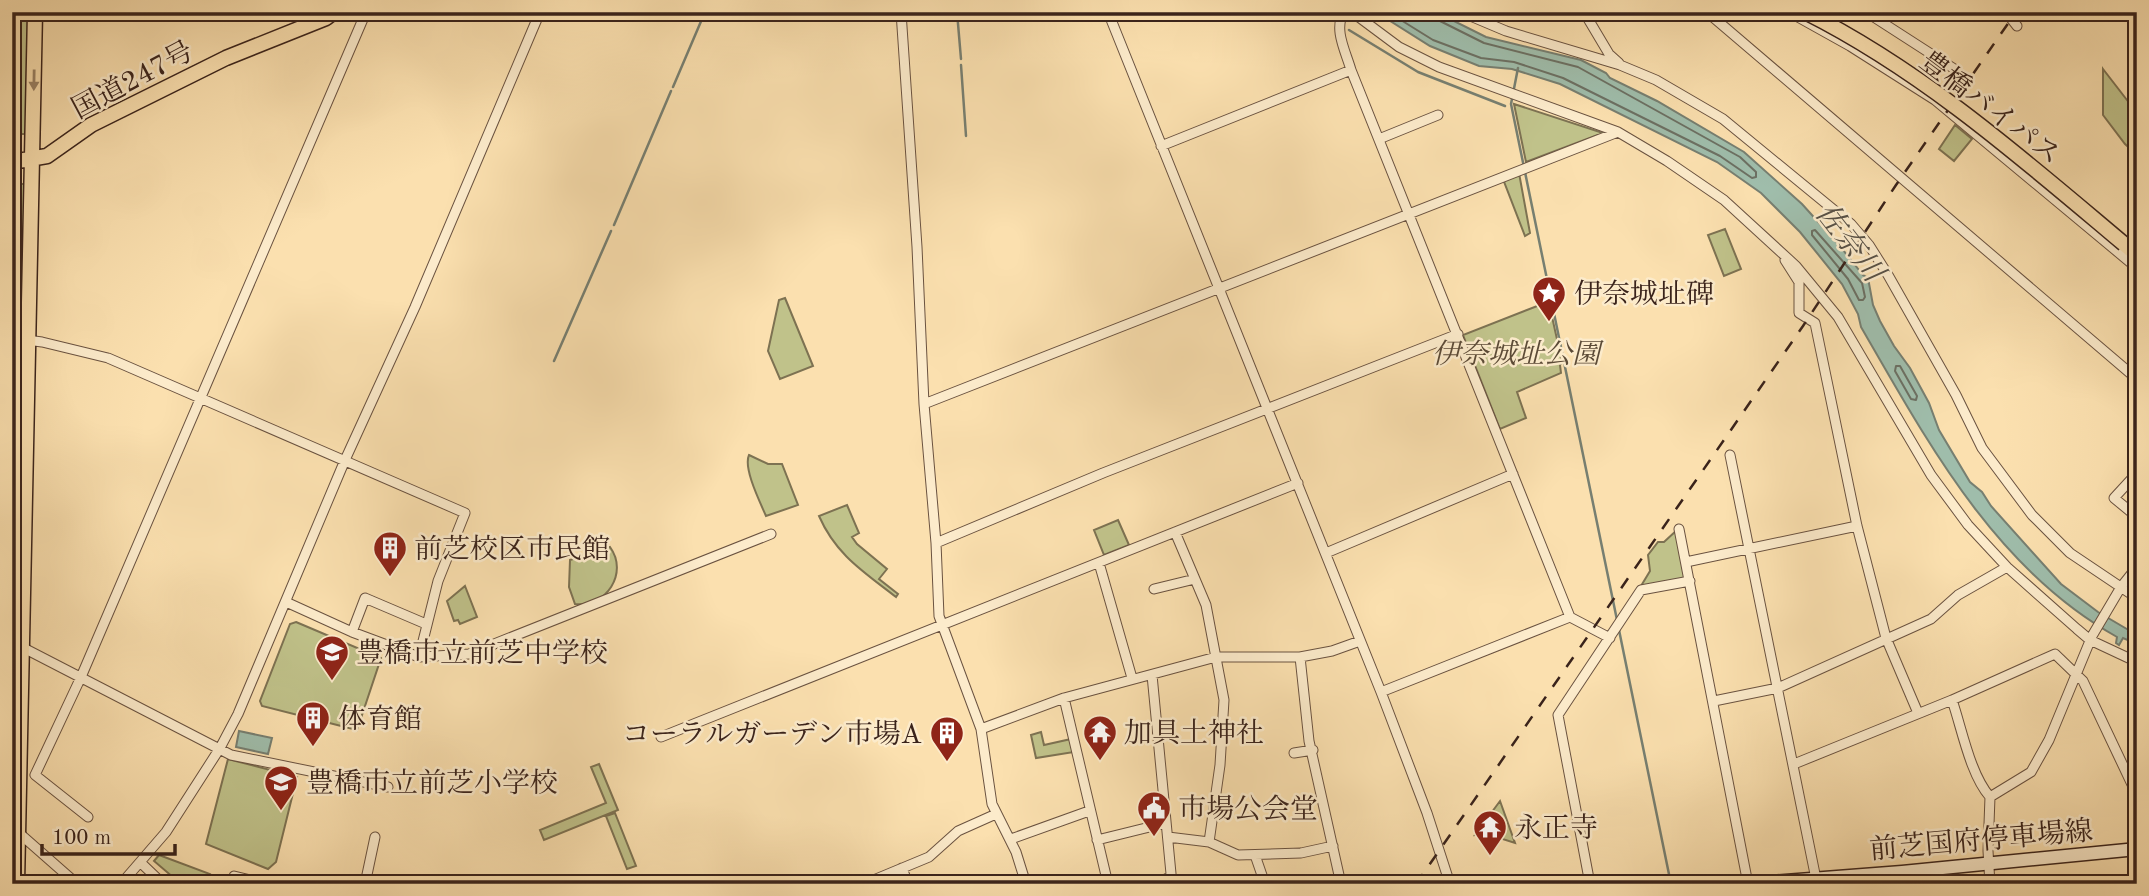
<svg xmlns="http://www.w3.org/2000/svg" width="2149" height="896" viewBox="0 0 2149 896" font-family="'Old Standard TT','Noto Serif JP',serif">
	<rect width="100%" height="100%" fill="#fbe0af"/>
	<filter id="stains"><feTurbulence type="fractalNoise" baseFrequency=".00286" numOctaves="4"/><feColorMatrix values="0 0 0 0 .2 0 0 0 0 .09 0 0 0 0 .02 0 0 0 .5 -.17"/></filter>
	<radialGradient id="worn" r=".72"><stop offset=".6" stop-color="#630" stop-opacity="0"/><stop offset="1" stop-color="#630" stop-opacity=".3"/></radialGradient>
	<!-- green -->
	<path fill="#c0c28a" stroke="#7d7252" stroke-width="2" d="M19,12H30L27,134H13Z
		M2103,69L2137,113V155L2125,144L2103,115Z
		M1514,104L1603,133L1526,162Z
		M1955,125L1972,139L1954,161L1939,149Z
		M1519,173L1530,233L1525,236L1503,179Z
		M16,184H28L21,322H12V254Z
		M1725,229L1741,269L1724,276L1708,235Z
		M785,298L813,366L780,379L768,351L779,300Z
		M1545,303H1549L1562,362L1560,365L1561,373L1517,392L1526,418L1500,429L1463,335Z
		M12,361H25L19,592L12,629Z
		M749,455L768,464H782L798,505L766,516C760,502 743,468 749,455Z
		M847,505L859,533L852,537L857,544L887,569L879,579L898,594L896,597C864,572 836,555 819,516Z
		M1118,520L1129,545L1104,555L1094,530Z
		M1677,530L1686,576L1682,580L1641,586L1650,571L1648,555L1658,542H1664Z
		M610,547C629,573 606,608 575,604L569,587L570,560Z
		M465,586L477,617L460,624L458,620L454,621L447,601Z
		M296,622L381,658L357,730L262,706L260,701L290,624Z
		M1041,732L1044,745L1071,739L1074,752L1036,758L1031,735Z
		M228,759L297,777L276,862L268,869L206,844Z
		M599,764L618,810L544,840L540,830L606,803L591,767Z
		M1500,801L1515,843L1487,834L1475,835Z
		M615,813L636,866L627,869L606,816Z
		M159,855L210,874L207,884H181L154,861Z"/>
	<!-- water -->
	<path fill="#9fbdab" stroke="#777f71" stroke-width="2" d="M1376,12H1436L1486,37L1581,60L1606,73L1610,78L1657,101L1744,152L1802,204L1839,245L1863,275L1868,278L1873,305L1880,321L1894,346L1910,368L1929,403L1939,430L1970,482L1982,492L1991,506L2061,584L2098,612L2137,635V644L2123,638L2119,645L2116,643L2117,637C1996,570 1928,443 1861,327L1858,314L1842,284L1800,232L1761,193L1717,162L1560,84L1512,69L1479,66L1430,46Z
		M239,731L272,738L268,754L236,747Z"/>
	<g fill="none" stroke-linecap="round" stroke-linejoin="round">
		<!-- shore -->
		<path stroke="#6c7063" stroke-width="2" d="M1388,12L1433,40L1481,58L1514,62L1563,78L1720,156L1752,178L1756,177V172L1740,157L1578,67L1484,43L1440,21L1436,12
			M1815,230L1862,283L1865,297L1863,300H1859L1848,279L1812,235V231Z
			M1896,366H1900L1917,396L1916,400L1911,399L1895,371Z"/>
		<!-- stream -->
		<path stroke="#777f71" stroke-width="2.5" d="M957,12L961,59
			M1326,12L1327,13
			M1349,30L1418,72L1505,106
			M961,65L966,136
			M1518,68L1511,104L1617,620
			M673,87L705,12
			M614,225L671,91
			M554,361L611,231
			M1619,630L1671,884"/>
		<!-- minor casing -->
		<g stroke="#6a5240" stroke-width="11">
			<path id="minor" d="M901,12L917,247L924,404L936,543L939,616L981,729L992,804L1016,852L1026,884
				M1108,12L1381,692L1427,813L1450,884
				M1344,12C1333,29 1346,52 1351,70L1570,617L1610,638
				M1352,12L1399,47L1439,67L1618,132L1667,161L1724,200L1796,266L1838,317L1931,475L1968,525L2007,567L2077,629L2090,640L2137,662
				M1461,12L1506,31L1620,65L1656,80L1723,119L1851,224L1869,245L1888,275L1956,395L1982,448L2032,515L2070,553L2137,598
				M1584,12L1609,54L1619,63
				M1707,12L2137,379
				M1789,12L1850,46L1935,100L2137,268
				M1866,12L1956,70
				M2006,12L2017,26
				M1379,139L1438,115
				M1161,146L1351,70
				M1785,260L1799,282V313L1815,323L1857,526L1886,638L1918,713
				M12,338L42,342L108,358L465,513L438,581L419,657
				M924,404L1618,132
				M1730,455L1816,879
				M2137,473L2114,498L2137,517
				M1679,529L1748,884
				M1175,532L1206,605L1224,700L1220,765L1209,842
				M936,543L1103,473L1458,334
				M1326,553L1513,474
				M1686,562L1857,526
				M1099,563L1132,678
				M1154,589L1195,579
				M286,602L352,632L419,657L469,654L771,534
				M352,632L365,598L426,624
				M12,642L231,755L388,787
				M1300,657L1309,741L1341,884
				M1152,675L1172,884
				M1381,692L1570,617
				M1064,698L1108,884
				M1952,700C1962,729 1970,774 1990,797L1988,851L1990,884
				M1714,701L1778,688L1931,619L1958,595L2007,567
				M981,729L1064,698L1216,657H1300L1332,651L1360,641
				M661,737L1298,483
				M1294,753L1313,750
				M1794,764L1952,700L2055,654L2083,681L2137,795
				M1990,797L2031,772L2049,740L2092,636L2121,587L2137,567
				M88,817L35,775L81,677L366,12
				M19,833L77,884
				M1168,837L1209,842L1238,855L1301,853L1333,846
				M1011,839L1089,811
				M1097,840L1166,823
				M1255,855L1265,884
				M140,862L163,884
				M902,868L908,884
				M121,884L166,832L220,748L238,714L345,460L415,307L540,12
				M232,884L234,876L266,884
				M365,884L375,837
				M864,884L929,857L958,831L996,814
				M1157,884L1171,876
				M1590,884L1558,715L1641,590L1690,581"/>
		</g>
		<!-- secondary casing -->
		<g stroke="#3a231b" stroke-width="15">
			<path id="secondary" d="M1746,884L1902,872L2137,849"/>
		</g>
		<!-- trunk casing -->
		<g stroke="#3a231b" stroke-width="17">
			<path id="trunk" d="M12,13V37
				M12,162L47,156L91,125L226,58L326,18L334,12
				M2124,244L2137,255
				M17,884L35,12"/>
		</g>
		<!-- minor -->
		<use href="#minor" stroke="#fcebcb" stroke-width="9"/>
		<!-- secondary -->
		<use href="#secondary" stroke="#fcebcb" stroke-width="12"/>
		<!-- trunk -->
		<use href="#trunk" stroke="#fbe0af" stroke-width="14"/>
		<!-- rail -->
		<path stroke="#3a231b" stroke-width="2.5" stroke-dasharray="12 12" stroke-linecap="butt" d="M1416,884L1803,326L1896,185L2016,12"/>
		<!-- trunk-bridge casing -->
		<g stroke="#3a231b" stroke-width="17" stroke-linecap="butt">
			<path id="trunk-bridge" d="M1805,12C1923,71 2024,160 2124,244"/>
		</g>
		<!-- trunk-bridge -->
		<use href="#trunk-bridge" stroke="#fbe0af" stroke-width="14"/>
	</g>
	<!-- one-way arrows -->
	<defs><path id="oneway-solid" d="M-6-.8H1V-3.2L6.5 0L1 3.2V.8H-6Z" transform="scale(1.75)"/></defs>
	<use fill="#9a8265" href="#oneway-solid" transform="translate(34 80) rotate(91)"/>
	<!-- icons -->
	<defs>
		<g id="sight-pin" transform="scale(1.75)"><path d="M0 17L-7.5 6A9.5 9.5 0 1 1 7.5 6Z" fill="#8f2418" stroke="#fcebcb"/><path d="M0-6L1.8-2.2L6-1.7L2.9 1.2L3.7 5.4L0 3.3L-3.7 5.4L-2.9 1.2L-6-1.7L-1.8-2.2Z" fill="#fff"/></g>
		<g id="building-pin" transform="scale(1.75)"><path d="M0 17L-7.5 6A9.5 9.5 0 1 1 7.5 6Z" fill="#8f2418" stroke="#fcebcb"/><path d="M-4-6H4V6H1V3H-1V6H-4ZM-2.5-4.3h1.7v1.8h-1.7ZM.8-4.3h1.7v1.8H.8ZM-2.5-1h1.7V.8h-1.7ZM.8-1h1.7V.8H.8Z" fill="#fff"/></g>
		<g id="school-pin" transform="scale(1.75)"><path d="M0 17L-7.5 6A9.5 9.5 0 1 1 7.5 6Z" fill="#8f2418" stroke="#fcebcb"/><path d="M0-5L7-2L0 1L-7-2ZM-4 1L0 2.5L4 1V4Q0 6-4 4Z" fill="#fff"/></g>
		<g id="temple-pin" transform="scale(1.75)"><path d="M0 17L-7.5 6A9.5 9.5 0 1 1 7.5 6Z" fill="#8f2418" stroke="#fcebcb"/><path d="M0-6L5-2H3V0L6.5 2.5H4V6H1.5V3h-3V6H-4V2.5H-6.5L-3 0V-2H-5Z" fill="#fff"/></g>
		<g id="civic-pin" transform="scale(1.75)"><path d="M0 17L-7.5 6A9.5 9.5 0 1 1 7.5 6Z" fill="#8f2418" stroke="#fcebcb"/><path d="M-.6-6.5H3V-4.5H.6V-3L4-1V1h2V6H-6V1h2V-1L-.6-3ZM-1.2 2.5V6h2.4V2.5Z" fill="#fff"/></g>
	</defs>
	<g fill-rule="evenodd">
		<use href="#sight-pin" x="1549" y="293"/>
		<use href="#building-pin" x="390" y="548"/>
		<use href="#school-pin" x="332" y="652"/>
		<use href="#building-pin" x="313" y="718"/>
		<use href="#temple-pin" x="1100" y="732"/>
		<use href="#building-pin" x="947" y="733"/>
		<use href="#school-pin" x="281" y="782"/>
		<use href="#civic-pin" x="1154" y="808"/>
		<use href="#temple-pin" x="1490" y="827"/>
	</g>
	<g text-anchor="middle" stroke-width="5" stroke-linejoin="round" paint-order="stroke">
		<!-- street labels -->
		<g font-size="28" fill="#3a231b" stroke="#fcebcb">
			<text transform="translate(132 79) rotate(-28)" y="10">国道247号</text>
			<text transform="translate(1991 107) rotate(37)" y="10">豊橋バイパス</text>
			<text transform="translate(1981 839) rotate(-5)" y="10">前芝国府停車場線</text>
		</g>
		<!-- poi labels -->
		<g font-size="28" fill="#3a231b" stroke="#fcebcb" text-anchor="start">
			<text x="1574" y="303">伊奈城址碑</text>
			<text x="414" y="558">前芝校区市民館</text>
			<text x="356" y="662">豊橋市立前芝中学校</text>
			<text x="338" y="728">体育館</text>
			<text x="1124" y="742">加具土神社</text>
			<text x="922" y="743" text-anchor="end">コーラルガーデン市場A</text>
			<text x="306" y="792">豊橋市立前芝小学校</text>
			<text x="1178" y="818">市場公会堂</text>
			<text x="1514" y="837">永正寺</text>
		</g>
		<!-- park labels -->
		<g font-size="28" font-style="italic" fill="#5c4b37" stroke="#fcebcb">
			<text x="1516" y="363">伊奈城址公園</text>
		</g>
		<!-- water labels -->
		<g font-size="30" font-style="italic" fill="#585146" stroke="#fcebcb">
			<text transform="translate(1850 242) rotate(52)" y="10">佐奈川</text>
		</g>
	</g>
	<!-- margin -->
	<rect width="2149" height="896" fill="none" stroke="#fbe0af" stroke-width="42"/>
	<rect x="14" y="14" width="2121" height="868" fill="none" stroke="#3a231b" stroke-width="3.5"/>
	<rect x="21" y="21" width="2107" height="854" fill="none" stroke="#3a231b" stroke-width="2"/>
	<!-- scale -->
	<path d="M42 844v10h133v-10" fill="none" stroke="#3a231b" stroke-width="3.5"/>
	<text x="52" y="844" font-size="21" fill="#3a231b" stroke="#fcebcb" stroke-width="5" paint-order="stroke">100 m</text>
	<rect width="100%" height="100%" filter="url(#stains)"/>
	<rect width="100%" height="100%" fill="url(#worn)"/>
</svg>
